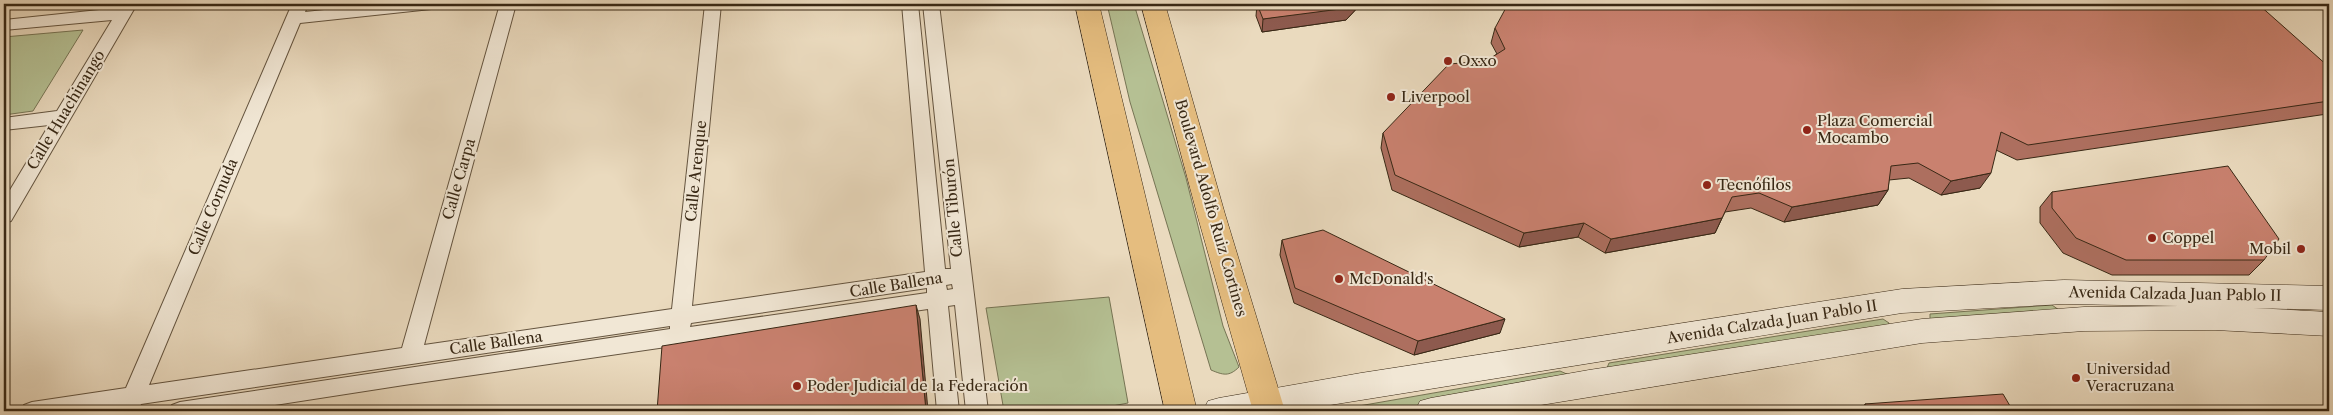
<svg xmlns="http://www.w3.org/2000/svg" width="2333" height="415" viewBox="0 0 2333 415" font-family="'Libre Caslon Text',serif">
	<rect width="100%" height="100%" fill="#eadabe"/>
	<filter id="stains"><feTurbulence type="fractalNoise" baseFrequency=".004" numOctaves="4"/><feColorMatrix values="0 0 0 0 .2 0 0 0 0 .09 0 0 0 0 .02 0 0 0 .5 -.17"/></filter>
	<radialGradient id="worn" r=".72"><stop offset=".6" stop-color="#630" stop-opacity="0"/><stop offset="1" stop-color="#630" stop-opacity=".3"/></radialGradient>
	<!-- green -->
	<path fill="#b5c093" stroke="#767454" d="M1107,4H1134L1186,178L1223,326L1239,367C1229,377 1223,375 1211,370L1130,102Z
		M83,30L33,111L4,115V37Z
		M1109,297L1128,403L1086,411H1004L986,308Z
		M2052,305L2059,310L1930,319V314Z
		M1883,319L1889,323L1888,328L1607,368L1609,363Z
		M1560,371L1569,375L1566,381L1396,411H1330Z"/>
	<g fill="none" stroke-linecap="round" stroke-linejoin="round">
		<!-- street casing -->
		<g stroke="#64543f" stroke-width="2">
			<path id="street" d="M121,4H137L11,221L4,223V200L49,125L4,130V118L57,111L112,20L4,30V20L118,8Z
				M292,4H308L305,12L382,4H439L437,8L431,9L300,23L149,385L402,348L500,4H516L424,345L672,309L705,4H721L692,306L925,272L902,4H918L945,269H951L923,4H939L988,411H966L955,305L948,306L959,411H937L928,309L404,385L237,411H169L172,405L180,402L670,329V326L141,404L138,411H116L118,407L92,411H21L24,405L32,402L126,388ZM952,284L953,289L947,290L946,285ZM927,288V293L690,327L691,323Z"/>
		</g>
		<!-- secondary casing -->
		<g stroke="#382815" stroke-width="1">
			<path id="secondary" d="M2064,280L2329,286V310L2253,308L2329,312V336L2215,330L2084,331L1922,343L1504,411H1415L1420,401L1431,398L1589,370L1922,319L2084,307L2179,306L2064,304L1902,313L1293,411H1203L1208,401L1219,398L1361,373L1902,289Z"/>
		</g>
		<!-- primary casing -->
		<g stroke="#382815" stroke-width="1">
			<path id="primary" d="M1075,4H1099L1197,411H1165Z
				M1141,4H1165L1225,214L1285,411H1253L1197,214Z"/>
		</g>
		<!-- street -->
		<use href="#street" fill="#f1e7d5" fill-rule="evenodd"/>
		<!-- secondary -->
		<use href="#secondary" fill="#f1e7d5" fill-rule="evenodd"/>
		<!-- primary -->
		<use href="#primary" fill="#e5bd7f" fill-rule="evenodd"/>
	</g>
	<!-- wall -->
	<path fill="#ad6f5f" stroke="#382815" d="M1257,4H1361L1346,20L1262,32L1256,16Z
		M1495,28L2329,67V112L2327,114L2017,160L1996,150L1980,188L1941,195L1909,178L1889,180L1888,190L1878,205L1784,222L1751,208L1725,212L1715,233L1605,253L1578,237L1519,247L1392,190L1381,148L1383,133L1497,54L1491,43Z
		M2052,192L2264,260L2249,275H2112L2063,253L2040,223V207Z
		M1282,240L1500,333L1414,355L1294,303L1280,255Z
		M1865,404L2013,411H1860Z"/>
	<!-- shaded-wall -->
	<path fill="#8d5a4e" stroke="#382815" d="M1351,4H1361L1346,20L1262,32L1263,19Z
		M1991,173L1980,188L1941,195L1951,181Z
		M1888,190L1878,205L1784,222L1792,207Z
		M1722,218L1715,233L1605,253L1611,239Z
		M1584,223L1578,237L1519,247L1524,233Z
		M916,305L920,319L928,411H926Z
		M1505,319L1500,333L1414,355L1418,341Z"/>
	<!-- building -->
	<path fill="#c9816f" stroke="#382815" d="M1257,4H1351L1348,8L1263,19Z
		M1508,4H2258L2329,67V101L2028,145L2001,132L1991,173L1951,181L1918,163L1891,166L1888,190L1792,207L1759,193L1732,197L1722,218L1611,239L1584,223L1524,233L1395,175L1383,133L1449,64L1486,61L1505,49L1495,28Z
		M2228,166L2279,239L2264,260H2126L2076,238L2052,208V192Z
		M1323,230L1505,319L1418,341L1295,288L1282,240Z
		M916,305L926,411H657L662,346Z
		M2003,394L2013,411H1869L1865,404Z"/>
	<!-- markers -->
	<g fill="#8f2418" stroke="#f1e7d5" stroke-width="2">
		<circle cx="1448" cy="61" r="5"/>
		<circle cx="1391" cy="97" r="5"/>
		<circle cx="1807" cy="130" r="5"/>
		<circle cx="1707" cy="185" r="5"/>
		<circle cx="2152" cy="238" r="5"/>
		<circle cx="2301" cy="249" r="5"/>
		<circle cx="1339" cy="279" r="5"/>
		<circle cx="2076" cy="378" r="5"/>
		<circle cx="797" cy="386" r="5"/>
	</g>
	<g text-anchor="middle" stroke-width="4" stroke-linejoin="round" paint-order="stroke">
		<!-- poi labels -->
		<g font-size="15" fill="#382815" stroke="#f1e7d5" text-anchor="start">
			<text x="1458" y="66">Oxxo</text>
			<text x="1401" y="102">Liverpool</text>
			<text x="1817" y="126">Plaza Comercial<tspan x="1817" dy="17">Mocambo</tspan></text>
			<text x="1717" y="190">Tecnófilos</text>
			<text x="2162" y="243">Coppel</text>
			<text x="2291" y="254" text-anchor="end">Mobil</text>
			<text x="1349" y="284">McDonald's</text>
			<text x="2086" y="374">Universidad<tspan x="2086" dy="17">Veracruzana</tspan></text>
			<text x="807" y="391">Poder Judicial de la Federación</text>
		</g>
		<!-- street labels -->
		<g font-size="15" fill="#382815" stroke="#f1e7d5">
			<text transform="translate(66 110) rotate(-59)" y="5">Calle Huachinango</text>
			<text transform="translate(696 171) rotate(-84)" y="5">Calle Arenque</text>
			<text transform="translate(459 179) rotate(-74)" y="5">Calle Carpa</text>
			<text transform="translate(213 207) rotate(-67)" y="5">Calle Cornuda</text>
			<text transform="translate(953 208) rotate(-95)" y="5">Calle Tiburón</text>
			<text transform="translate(1211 208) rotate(74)" y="5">Boulevard Adolfo Ruiz Cortines</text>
			<text transform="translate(896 285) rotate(-9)" y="5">Calle Ballena</text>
			<text transform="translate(2175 294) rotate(1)" y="5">Avenida Calzada Juan Pablo II</text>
			<text transform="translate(1772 322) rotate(-9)" y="5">Avenida Calzada Juan Pablo II</text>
			<text transform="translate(496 343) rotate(-8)" y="5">Calle Ballena</text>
		</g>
	</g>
	<!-- margin -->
	<rect width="2333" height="415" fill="none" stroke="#eadabe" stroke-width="20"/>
	<rect x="5" y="5" width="2323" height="405" fill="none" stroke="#382815" stroke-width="2.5"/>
	<rect x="10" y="10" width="2313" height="395" fill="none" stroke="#382815"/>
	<rect width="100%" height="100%" filter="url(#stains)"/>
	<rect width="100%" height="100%" fill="url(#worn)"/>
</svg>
